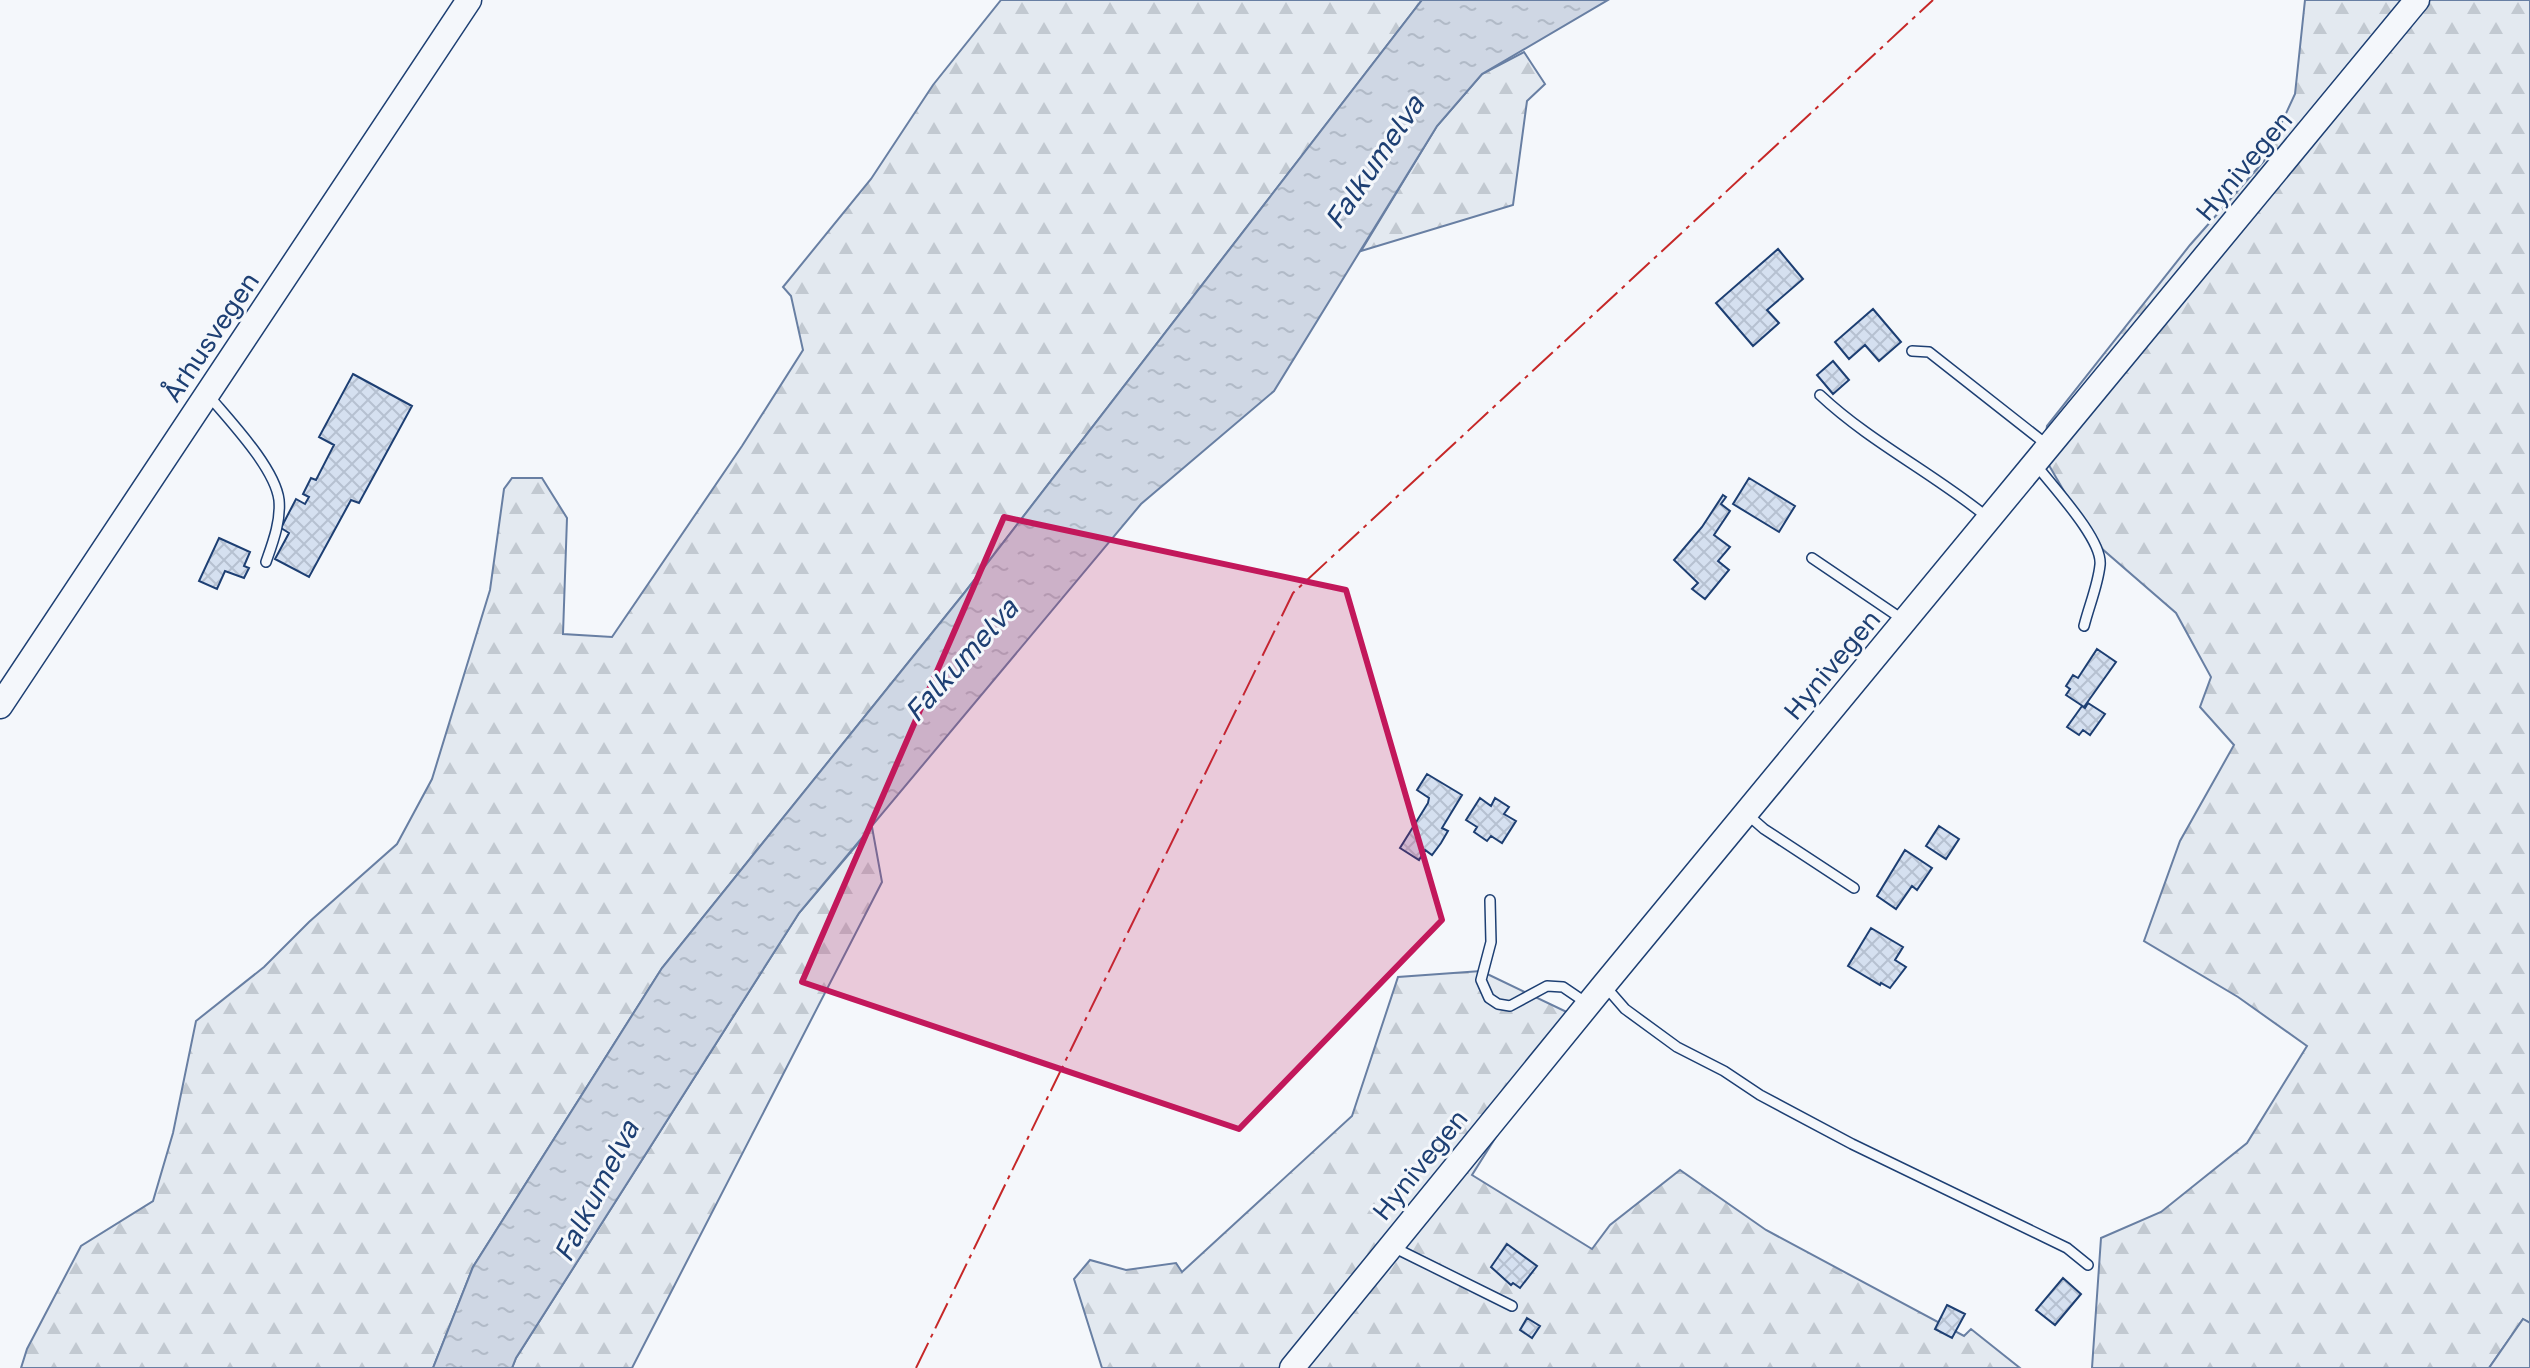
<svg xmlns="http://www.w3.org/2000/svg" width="2530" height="1368" viewBox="0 0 2530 1368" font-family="'Golos Text',sans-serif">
	<defs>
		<pattern id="forest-firs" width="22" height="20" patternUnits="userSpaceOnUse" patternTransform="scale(2)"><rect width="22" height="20" fill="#e3e9f0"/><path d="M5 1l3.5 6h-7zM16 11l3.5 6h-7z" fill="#c2c9d1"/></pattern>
		<pattern id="water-ripples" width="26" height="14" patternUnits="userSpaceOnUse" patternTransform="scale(2)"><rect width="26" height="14" fill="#cfd7e4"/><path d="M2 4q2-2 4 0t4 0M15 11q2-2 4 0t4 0" fill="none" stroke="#b1bac7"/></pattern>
		<pattern id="building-cross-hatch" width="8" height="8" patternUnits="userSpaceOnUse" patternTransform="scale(2)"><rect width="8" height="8" fill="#d5e0f0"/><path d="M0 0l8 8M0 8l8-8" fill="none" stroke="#b6c1d1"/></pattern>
	</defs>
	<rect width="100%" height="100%" fill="#f4f7fb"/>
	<!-- forest -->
	<path fill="url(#forest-firs)" stroke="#687fa3" stroke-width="2" d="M1001,0H1422L965,592L662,968L473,1267L433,1368H21L27,1349L81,1246L153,1201L173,1133L196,1021L264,967L309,922L397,844L432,779L490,590L504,489L512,478H542L567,518L563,634L612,637L742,446L803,350L791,296L783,287L871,179L933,85Z
		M2305,0H2530V1323L2523,1319L2489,1368H2092L2101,1238L2161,1212L2247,1143L2307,1046L2238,997L2144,941L2180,841L2234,745L2200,707L2211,677L2176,613L2093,541L2043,455L2047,426L2190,245L2264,161L2295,94Z
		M1524,52L1545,84L1527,101L1513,205L1361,251L1437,126L1482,74Z
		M872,827L882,882L632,1368H512L516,1358L799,913Z
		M1481,971L1573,1015L1472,1175L1592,1249L1610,1225L1680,1170L1766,1230L1964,1336L1971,1329L2020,1368H1102L1074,1279L1090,1260L1126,1270L1176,1263L1182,1272L1352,1116L1398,977Z"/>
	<!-- park -->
	<path fill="#e3e9f0" stroke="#687fa3" stroke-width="2" d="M2523,1319L2530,1323V1368H2489Z"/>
	<!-- water -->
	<path fill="url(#water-ripples)" stroke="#687fa3" stroke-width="2" d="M1422,0H1608L1482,74L1437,126L1274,391L1141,504L799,913L516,1358L512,1368H433L473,1267L662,968L965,592Z"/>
	<!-- building -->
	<path fill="url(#building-cross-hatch)" stroke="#1d3f73" stroke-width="2" d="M1778,249L1803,279L1767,310L1779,323L1753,346L1716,303Z
		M1873,309L1901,342L1879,361L1865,345L1849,359L1835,342Z
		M1833,361L1849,380L1833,394L1817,375Z
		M353,374L412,406L359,503L351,500L309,577L275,559L289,533L281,528L296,499L305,504L309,497L303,494L311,478L316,480L334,445L319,437Z
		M1749,478L1795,506L1779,532L1733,504Z
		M1723,495L1726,497L1721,504L1730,511L1714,535L1730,547L1718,561L1729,570L1705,599L1692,589L1698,583L1674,560L1702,527Z
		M219,538L250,552L244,566L249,568L244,578L225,571L217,589L199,581Z
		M2097,649L2116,662L2084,707L2066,695L2070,689L2066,686L2073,675L2078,678Z
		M2088,703L2105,714L2090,735L2083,730L2079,735L2067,727L2082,706L2085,708Z
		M1427,774L1462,795L1442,828L1448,831L1441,843L1432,855L1425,850L1419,860L1400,848L1428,803L1429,798L1417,790Z
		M1480,798L1491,806L1495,798L1509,807L1504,814L1516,821L1502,843L1491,836L1487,841L1474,832L1477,827L1466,820Z
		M1939,826L1959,839L1946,859L1926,846Z
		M1905,850L1932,868L1917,890L1912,886L1896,909L1877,896Z
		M1871,928L1903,947L1895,960L1906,967L1890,988L1881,983L1880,985L1848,966Z
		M1507,1244L1537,1266L1520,1288L1513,1283L1511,1285L1491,1267Z
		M2063,1278L2081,1294L2055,1325L2036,1310Z
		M1947,1305L1965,1314L1952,1338L1935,1329Z
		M1527,1318L1540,1326L1532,1338L1520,1330Z"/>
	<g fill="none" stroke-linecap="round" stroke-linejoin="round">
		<!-- lane casing -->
		<g stroke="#1d3f73" stroke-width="12">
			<path id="lane" d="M1912,351L1929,352L2046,444
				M1820,395C1870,442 1933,473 1987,517
				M209,396C230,421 275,468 279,500C281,521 273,542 266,562
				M2037,466C2053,487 2103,540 2100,565C2098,585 2089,606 2084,626
				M1812,558L1902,619
				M1748,815L1764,829L1854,888
				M1490,900L1491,942L1481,980L1489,998L1498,1004L1510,1006L1547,986L1563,987L1588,1004
				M1605,986L1625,1009L1677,1047L1724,1071L1760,1095L1852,1144L2067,1248L2088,1265
				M1393,1247L1512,1306"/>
		</g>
		<!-- secondary casing -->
		<g stroke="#1d3f73" stroke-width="27">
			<path id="secondary" d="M0,706L469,0
				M1292,1368L1604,985L2417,0"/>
		</g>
		<!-- lane -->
		<use href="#lane" stroke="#f4f7fb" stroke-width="9"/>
		<!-- secondary -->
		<use href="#secondary" stroke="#f4f7fb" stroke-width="24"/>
		<!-- power -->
		<path stroke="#c62828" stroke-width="2" stroke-dasharray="28 6 4 6" stroke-linecap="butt" d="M916,1368L1293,593L1933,0"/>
	</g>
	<!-- marked area -->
	<path fill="#c2185b" fill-opacity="0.2" stroke="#c2185b" stroke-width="6" stroke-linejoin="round" d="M1004,517L1346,590L1442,920L1239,1129L802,982Z"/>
	<g text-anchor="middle" stroke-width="6" stroke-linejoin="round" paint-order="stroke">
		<!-- street labels -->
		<g font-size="26" fill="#1d3f73" stroke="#f4f7fb">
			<text transform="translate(2244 166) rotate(-50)" y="9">Hynivegen</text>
			<text transform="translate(211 337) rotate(-56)" y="9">Århusvegen</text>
			<text transform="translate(1832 665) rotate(-50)" y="9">Hynivegen</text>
			<text transform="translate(1420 1165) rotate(-51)" y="9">Hynivegen</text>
		</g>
		<!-- water labels -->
		<g font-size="28" font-style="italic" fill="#1d3f73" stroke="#f4f7fb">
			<text transform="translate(1374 162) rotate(-56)" y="10">Falkumelva</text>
			<text transform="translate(961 660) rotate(-48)" y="10">Falkumelva</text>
			<text transform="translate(596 1191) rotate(-63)" y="10">Falkumelva</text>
		</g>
	</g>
</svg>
